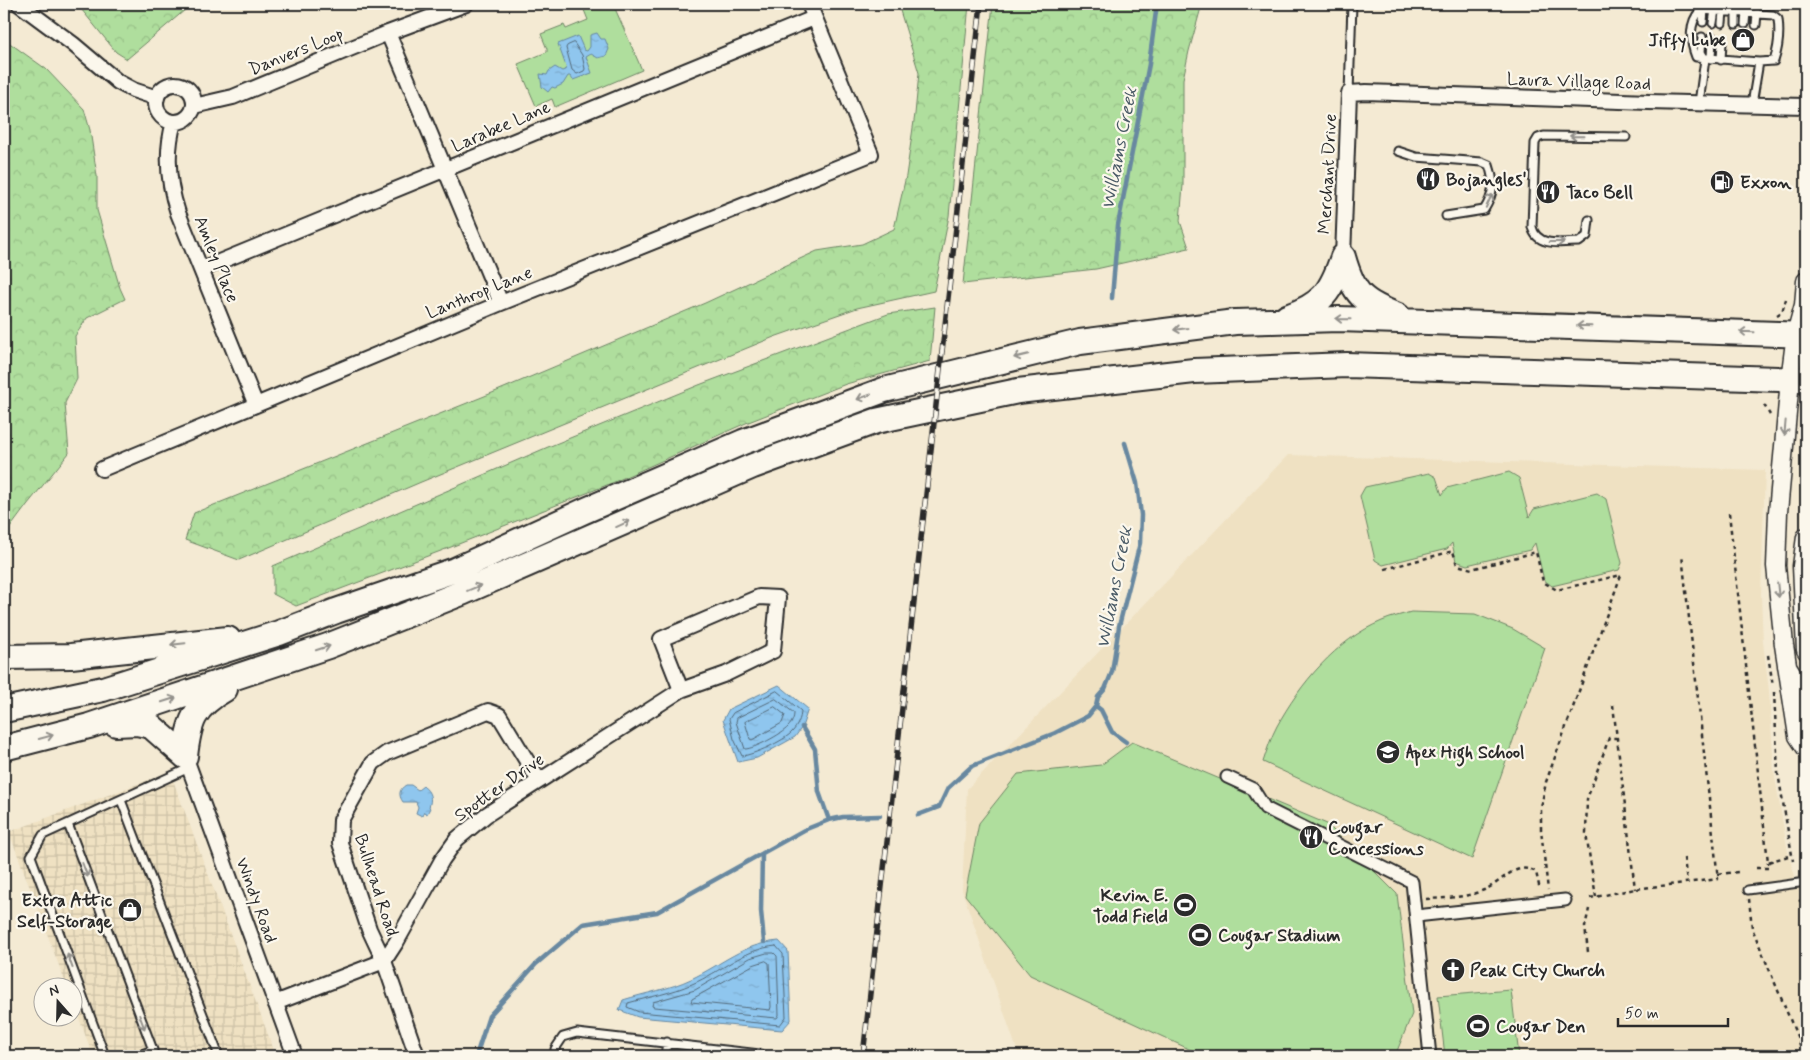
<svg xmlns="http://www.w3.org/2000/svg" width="1810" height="1060" viewBox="0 0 1810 1060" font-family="Mynerve,sans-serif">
	<defs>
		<pattern id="industrial-grid" width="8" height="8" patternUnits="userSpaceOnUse" patternTransform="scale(1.25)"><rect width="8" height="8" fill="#efe1c2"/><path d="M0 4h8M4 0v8" fill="none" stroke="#cdc1a7"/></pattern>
		<pattern id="forest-crowns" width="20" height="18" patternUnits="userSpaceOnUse" patternTransform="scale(1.25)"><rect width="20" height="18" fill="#afde9d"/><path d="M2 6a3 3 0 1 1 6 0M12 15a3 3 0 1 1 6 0" fill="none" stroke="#97bf87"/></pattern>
		<pattern id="water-ripples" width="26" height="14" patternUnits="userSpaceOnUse" patternTransform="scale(1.25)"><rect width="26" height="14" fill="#8fc6ee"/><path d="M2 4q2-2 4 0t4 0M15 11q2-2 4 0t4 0" fill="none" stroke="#7caacc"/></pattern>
	</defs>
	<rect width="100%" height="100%" fill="#f4ead3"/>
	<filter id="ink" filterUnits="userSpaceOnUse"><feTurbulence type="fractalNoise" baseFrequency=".02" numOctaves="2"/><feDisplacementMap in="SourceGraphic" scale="10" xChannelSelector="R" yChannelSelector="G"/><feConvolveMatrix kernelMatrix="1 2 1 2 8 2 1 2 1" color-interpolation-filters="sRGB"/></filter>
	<g filter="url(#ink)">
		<!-- built -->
		<path fill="#efe1c2" d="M1288,455L1765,470L1761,595L1763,642L1769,691L1774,772L1788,853L1806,913V1056H1019L962,890L967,789Z"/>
		<!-- industrial -->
		<path fill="url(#industrial-grid)" d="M170,772L276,1056H93L73,1002L72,988L67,987L9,832Z"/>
		<!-- forest -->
		<path fill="url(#forest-crowns)" stroke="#6d8464" d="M77,4H192L127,59L116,52Z
			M898,4H969L949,216L934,291L857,308L774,337L421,482L239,560L185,540L194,513L497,391L705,303L817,251L862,244L894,229L906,176L915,114L919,73Z
			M993,4H1202L1189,51L1183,79V185L1180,221L1189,248L1096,269L963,284Z
			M4,39L46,69L84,109L90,130L97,176V210L120,288L125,299L87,318L75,336L77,379L65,403L69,453L27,505L4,536Z
			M935,307L930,361L846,384L746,423L612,483L446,549L296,606L273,594V566L548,447L699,385L888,314Z"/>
		<!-- garden -->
		<path fill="#afde9d" stroke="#6d8464" d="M598,4H613L642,70L555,107L552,99L536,106L518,64L547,52V49L541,34L564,25L566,29L588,20L584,10Z
			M1509,472L1519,478L1529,517L1534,509L1597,493L1606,499L1622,563L1619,570L1552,586L1544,580L1535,543L1530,550L1467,565L1456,561L1452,543L1447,549L1383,565L1375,560L1360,496L1365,487L1429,473L1436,477L1442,495L1447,488Z
			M1411,612L1475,614L1513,629L1545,648L1472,859L1263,762C1267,750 1271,737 1277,726C1300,684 1336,640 1382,621C1391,617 1401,615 1411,612Z
			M1132,742L1327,824L1397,894L1412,1014L1395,1056H1204L1030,975L965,895L979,823L1018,774L1101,765Z
			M1511,990L1519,1056H1445L1438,996Z"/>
		<!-- water -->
		<path fill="url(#water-ripples)" stroke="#6788a0" d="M597,33L601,39H605L609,49L606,56L598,58L591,54L586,57L592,73L573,80L570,76H568L563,84L555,88L552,87L548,92L542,87L540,74L547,75L549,71L555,67L562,71L567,69L558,44L578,36L584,50L587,51L590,47V35Z
			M779,685L808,709L802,727L795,737L757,758L738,762L723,720L729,709Z
			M406,785H411L418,790L423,786C431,792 432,799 429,807L430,808L427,814L424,812L422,816L416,813L418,807L416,802H403C398,795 399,789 406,785Z
			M779,941L788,951L791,1020L782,1030L638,1017L619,1010L623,1000C645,993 670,989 691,979C723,964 742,944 779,941Z"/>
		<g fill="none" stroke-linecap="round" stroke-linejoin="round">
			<!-- shore -->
			<path stroke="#536979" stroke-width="1" d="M574,43L582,55L585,69L584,71L577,74L572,70L566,48L567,46Z
				M777,691L801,711C801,718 797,727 792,732C784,741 753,755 742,756L734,739L729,719L733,713Z
				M776,699L794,713C794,718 792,723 788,727C782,734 754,749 745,749L736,722L737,718Z
				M775,707L785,715L782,723L752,740L750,739L745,722Z
				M776,946L783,954L786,1017L780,1025L639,1012L627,1007L628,1003C649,997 672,993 692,984C721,972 743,949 776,946Z
				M767,953H774L777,956L779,1015L777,1018L654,1007L652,1006L653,1002L695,990L750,958Z
				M766,961L769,963L771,1007L770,1010L691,1002L692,999L753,965Z"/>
			<!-- stream -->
			<path stroke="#6788a0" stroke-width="4.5" d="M1112,298L1118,225L1149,64L1157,4
				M1096,706L1101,710L1112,732L1126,742
				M802,727L815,749L819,792L829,820
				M918,815L939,807L948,788L972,766L1055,733L1088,716L1096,706L1098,697L1105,689L1112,672L1119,626L1140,543L1141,515L1137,483L1125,443
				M762,854L761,911L764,942
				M476,1056L489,1016L536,964L583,924L657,912L804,830L829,820L843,817L880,816"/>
			<!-- service casing -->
			<g stroke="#2b2b2b" stroke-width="11">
				<path id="service" d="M1701,10L1773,15L1778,19C1780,34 1779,46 1774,61L1759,62L1696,57C1690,42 1688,23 1701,10Z
					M1703,22L1704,10
					M1713,23L1715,10
					M1722,23L1723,11
					M1736,24V12
					M1745,24L1746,12
					M1756,25L1757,13
					M1711,59L1712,37
					M1721,60L1722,42
					M1349,93L1352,4
					M1699,103L1705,59L1701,52L1702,37
					M1752,104L1759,62
					M1398,151L1416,157L1482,162L1489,165C1495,183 1494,194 1484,210L1446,216
					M1589,220L1587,236L1579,242C1563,242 1537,248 1532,227L1535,143L1538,138L1544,136L1626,137
					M121,800L219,1056
					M68,824L153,1050L136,1056
					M1748,890L1806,882
					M105,1056L31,856L43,835L189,768
					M555,1056V1049L563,1037L577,1033L760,1054L762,1056
					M665,1056L667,1042"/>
			</g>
			<!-- pedestrian casing -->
			<g stroke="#2b2b2b" stroke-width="15">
				<path id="pedestrian" d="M1227,777L1253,789L1265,808L1412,882L1430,1056
					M1416,916L1565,900"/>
			</g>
			<!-- minor casing -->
			<g stroke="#2b2b2b" stroke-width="18">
				<path id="minor" d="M19,4L73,44L118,82L133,90L157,98
					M388,33L501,303
					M156 103a19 19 0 1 1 38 0a19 19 0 1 1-38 0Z
					M194,106L233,97L388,33L466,4
					M174,122C165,153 168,183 178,213L256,405
					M1343,257L1349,93L1366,92L1649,102L1806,106
					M202,269L814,18
					M102,469L501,303L871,154L809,4
					M185,756L295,1056
					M275,1003L384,961L397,941L442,860L457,839L486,815L681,690L726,674L773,651L778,598L759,597L661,639L681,690
					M417,1056L384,961L369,929L340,843L341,820L373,763L387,753L488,711L499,715L539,781"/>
			</g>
			<!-- tertiary casing -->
			<g stroke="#2b2b2b" stroke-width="21">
				<path id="tertiary" d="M1806,281L1804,305L1796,334L1790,380L1778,512L1776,566L1784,645L1798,736L1806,748
					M1806,537L1802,566L1806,650
					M1787,666L1794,677L1806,686"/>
			</g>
			<!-- trunk casing -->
			<g stroke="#2b2b2b" stroke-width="28">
				<path id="trunk" d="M1343,257C1354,296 1363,302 1398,316
					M1287,317C1323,304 1331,292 1343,257
					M4,657L71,656L228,639
					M4,710L103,689L279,633L336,611L455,570L584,511L743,442L884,390L1080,342L1235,322L1339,319L1806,335
					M116,724L137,723L151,726L185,756
					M4,748L89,726L328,646L464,592L753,466L876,421L1018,391L1194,371L1347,365L1806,380
					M185,756C189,722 193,707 225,689"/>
			</g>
			<!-- path -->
			<path stroke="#2b2b2b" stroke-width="2.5" stroke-dasharray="4 4" stroke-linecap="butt" d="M1777,315L1782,312L1786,299
				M1764,405L1770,415
				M1729,513L1768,862L1792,855
				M1385,569L1453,551L1457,565L1472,569L1536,552L1543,582L1557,590L1621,575L1546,782L1541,808V830L1548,890
				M1768,655L1773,686
				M1774,692L1778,773L1793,861
				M1613,705L1635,889
				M1684,858L1687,883
				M1756,868H1768V862
				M1718,874L1738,872
				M1596,897L1586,834L1587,799L1609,738H1616
				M1590,898L1635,889L1718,879L1682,555
				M1426,899C1445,898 1466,898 1484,890C1502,883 1515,860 1536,872L1540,890
				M1749,899L1752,928L1799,1041L1803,1056
				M1799,900L1806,905
				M1588,952L1585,927L1589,909"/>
			<!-- service -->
			<use href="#service" stroke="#fbf7ec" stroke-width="7"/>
			<!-- pedestrian -->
			<use href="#pedestrian" stroke="#fbf7ec" stroke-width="11"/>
			<!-- minor -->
			<use href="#minor" stroke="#fbf7ec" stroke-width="14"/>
			<!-- tertiary -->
			<use href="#tertiary" stroke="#fbf7ec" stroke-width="18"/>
			<!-- trunk -->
			<use href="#trunk" stroke="#fbf7ec" stroke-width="24"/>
			<!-- rail casing -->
			<g stroke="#2b2b2b" stroke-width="5.5">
				<path id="rail" d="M863,1056L981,4"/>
			</g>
			<!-- rail -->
			<use href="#rail" stroke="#fbf7ec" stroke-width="4" stroke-dasharray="11" stroke-linecap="butt"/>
		</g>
		<!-- one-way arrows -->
		<defs><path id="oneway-shaft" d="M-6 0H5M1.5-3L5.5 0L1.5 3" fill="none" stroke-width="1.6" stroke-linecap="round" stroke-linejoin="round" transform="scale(1.25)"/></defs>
		<g stroke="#93918c">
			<use href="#oneway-shaft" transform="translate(1577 136) rotate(-179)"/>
			<use href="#oneway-shaft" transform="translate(1489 201) rotate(-65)"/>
			<use href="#oneway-shaft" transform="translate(1557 242)"/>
			<use href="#oneway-shaft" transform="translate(1343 319) rotate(-179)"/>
			<use href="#oneway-shaft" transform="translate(1584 326) rotate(-178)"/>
			<use href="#oneway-shaft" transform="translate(1181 329) rotate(173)"/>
			<use href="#oneway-shaft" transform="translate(1747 332) rotate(-178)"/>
			<use href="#oneway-shaft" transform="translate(1021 356) rotate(166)"/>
			<use href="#oneway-shaft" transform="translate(864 397) rotate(160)"/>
			<use href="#oneway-shaft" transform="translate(1785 428) rotate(95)"/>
			<use href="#oneway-shaft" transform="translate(623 524) rotate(-24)"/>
			<use href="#oneway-shaft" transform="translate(474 588) rotate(-23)"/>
			<use href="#oneway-shaft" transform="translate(1778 590) rotate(84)"/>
			<use href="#oneway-shaft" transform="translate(178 644) rotate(174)"/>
			<use href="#oneway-shaft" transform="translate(323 648) rotate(-18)"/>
			<use href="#oneway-shaft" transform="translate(169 700) rotate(-18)"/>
			<use href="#oneway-shaft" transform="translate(46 737) rotate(-15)"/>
			<use href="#oneway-shaft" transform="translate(85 870) rotate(69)"/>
			<use href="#oneway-shaft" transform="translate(70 961) rotate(-110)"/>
			<use href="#oneway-shaft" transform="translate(142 1022) rotate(69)"/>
		</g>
	</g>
	<!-- icons -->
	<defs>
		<g id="shop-disc" transform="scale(1.25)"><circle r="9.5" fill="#2b2b2b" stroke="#fbf7ec"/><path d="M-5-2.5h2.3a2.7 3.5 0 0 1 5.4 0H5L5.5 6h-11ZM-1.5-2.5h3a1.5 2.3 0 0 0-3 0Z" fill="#fff"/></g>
		<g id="restaurant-disc" transform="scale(1.25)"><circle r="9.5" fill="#2b2b2b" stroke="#fbf7ec"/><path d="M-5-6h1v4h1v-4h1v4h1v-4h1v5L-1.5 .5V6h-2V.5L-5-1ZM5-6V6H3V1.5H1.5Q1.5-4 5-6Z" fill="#fff"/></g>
		<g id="fuel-disc" transform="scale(1.25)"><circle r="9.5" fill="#2b2b2b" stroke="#fbf7ec"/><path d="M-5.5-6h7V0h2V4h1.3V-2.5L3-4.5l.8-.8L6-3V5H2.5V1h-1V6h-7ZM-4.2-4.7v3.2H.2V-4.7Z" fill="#fff"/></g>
		<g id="school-disc" transform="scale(1.25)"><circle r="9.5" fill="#2b2b2b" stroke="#fbf7ec"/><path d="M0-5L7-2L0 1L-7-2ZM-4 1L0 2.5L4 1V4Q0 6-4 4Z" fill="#fff"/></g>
		<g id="stadium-disc" transform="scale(1.25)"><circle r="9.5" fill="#2b2b2b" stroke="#fbf7ec"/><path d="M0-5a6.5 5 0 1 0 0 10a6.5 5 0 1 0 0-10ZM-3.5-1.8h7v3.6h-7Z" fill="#fff"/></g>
		<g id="church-disc" transform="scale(1.25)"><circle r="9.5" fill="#2b2b2b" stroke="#fbf7ec"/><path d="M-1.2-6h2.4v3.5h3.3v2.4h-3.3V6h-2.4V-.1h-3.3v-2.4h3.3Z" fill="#fff"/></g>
	</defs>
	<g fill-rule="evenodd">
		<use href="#shop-disc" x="1743" y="40"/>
		<use href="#restaurant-disc" x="1428" y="179"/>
		<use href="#fuel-disc" x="1722" y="182"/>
		<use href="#restaurant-disc" x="1548" y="192"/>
		<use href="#school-disc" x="1388" y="752"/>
		<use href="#restaurant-disc" x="1311" y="837"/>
		<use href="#stadium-disc" x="1185" y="905"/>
		<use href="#shop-disc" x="130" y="910"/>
		<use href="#stadium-disc" x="1200" y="935"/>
		<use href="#church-disc" x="1453" y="970"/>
		<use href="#stadium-disc" x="1478" y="1026"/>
	</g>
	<g text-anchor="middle" stroke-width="4.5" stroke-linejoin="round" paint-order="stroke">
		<!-- poi labels -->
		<g font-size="18" font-weight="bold" fill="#2b2b2b" stroke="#fbf7ec" text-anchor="start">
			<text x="1726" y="46" text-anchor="end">Jiffy Lube</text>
			<text x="1446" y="185">Bojangles'</text>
			<text x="1740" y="188">Exxon</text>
			<text x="1566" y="198">Taco Bell</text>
			<text x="1406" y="758">Apex High School</text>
			<text x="1328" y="833">Cougar<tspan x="1328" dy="21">Concessions</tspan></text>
			<text x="1168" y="901" text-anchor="end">Kevin E.<tspan x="1168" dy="21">Todd Field</tspan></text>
			<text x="112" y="906" text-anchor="end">Extra Attic<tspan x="112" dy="21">Self-Storage</tspan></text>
			<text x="1218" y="941">Cougar Stadium</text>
			<text x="1470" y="976">Peak City Church</text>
			<text x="1496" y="1032">Cougar Den</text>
		</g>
		<!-- street labels -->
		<g font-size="18" fill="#2b2b2b" stroke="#fbf7ec">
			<text transform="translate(296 51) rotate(-22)" y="6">Danvers Loop</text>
			<text transform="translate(1579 81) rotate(2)" y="6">Laura Village Road</text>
			<text transform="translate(501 126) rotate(-23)" y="6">Larabee Lane</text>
			<text transform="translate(1327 174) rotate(-87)" y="6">Merchant Drive</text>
			<text transform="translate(217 259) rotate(68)" y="6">Amley Place</text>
			<text transform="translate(479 292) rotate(-22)" y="6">Lanthrop Lane</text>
			<text transform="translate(499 787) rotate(-35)" y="6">Spotter Drive</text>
			<text transform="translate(377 885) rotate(72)" y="6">Bullhead Road</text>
			<text transform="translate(257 900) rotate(70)" y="6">Windy Road</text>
		</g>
		<!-- water labels -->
		<g font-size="19" font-style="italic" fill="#495a66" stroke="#fbf7ec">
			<text transform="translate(1118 148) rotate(-79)" y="7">Williams Creek</text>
			<text transform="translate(1113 587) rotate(-79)" y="7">Williams Creek</text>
		</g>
	</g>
	<!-- margin -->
	<rect width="1810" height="1060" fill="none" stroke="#fbf7ec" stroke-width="20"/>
	<rect x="10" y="10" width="1790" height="1040" fill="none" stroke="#2b2b2b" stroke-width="2" filter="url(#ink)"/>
	<!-- north arrow -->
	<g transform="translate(58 1002) rotate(340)"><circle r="24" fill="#fbf7ec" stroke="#a8a59f"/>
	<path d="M0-4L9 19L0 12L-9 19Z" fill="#2b2b2b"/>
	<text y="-8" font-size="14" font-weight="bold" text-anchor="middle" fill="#2b2b2b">N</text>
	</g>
	<!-- scale -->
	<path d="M1618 1018v8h110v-8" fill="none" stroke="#2b2b2b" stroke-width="2.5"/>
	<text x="1625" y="1018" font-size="15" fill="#2b2b2b" stroke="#fbf7ec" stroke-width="4" paint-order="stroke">50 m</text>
</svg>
